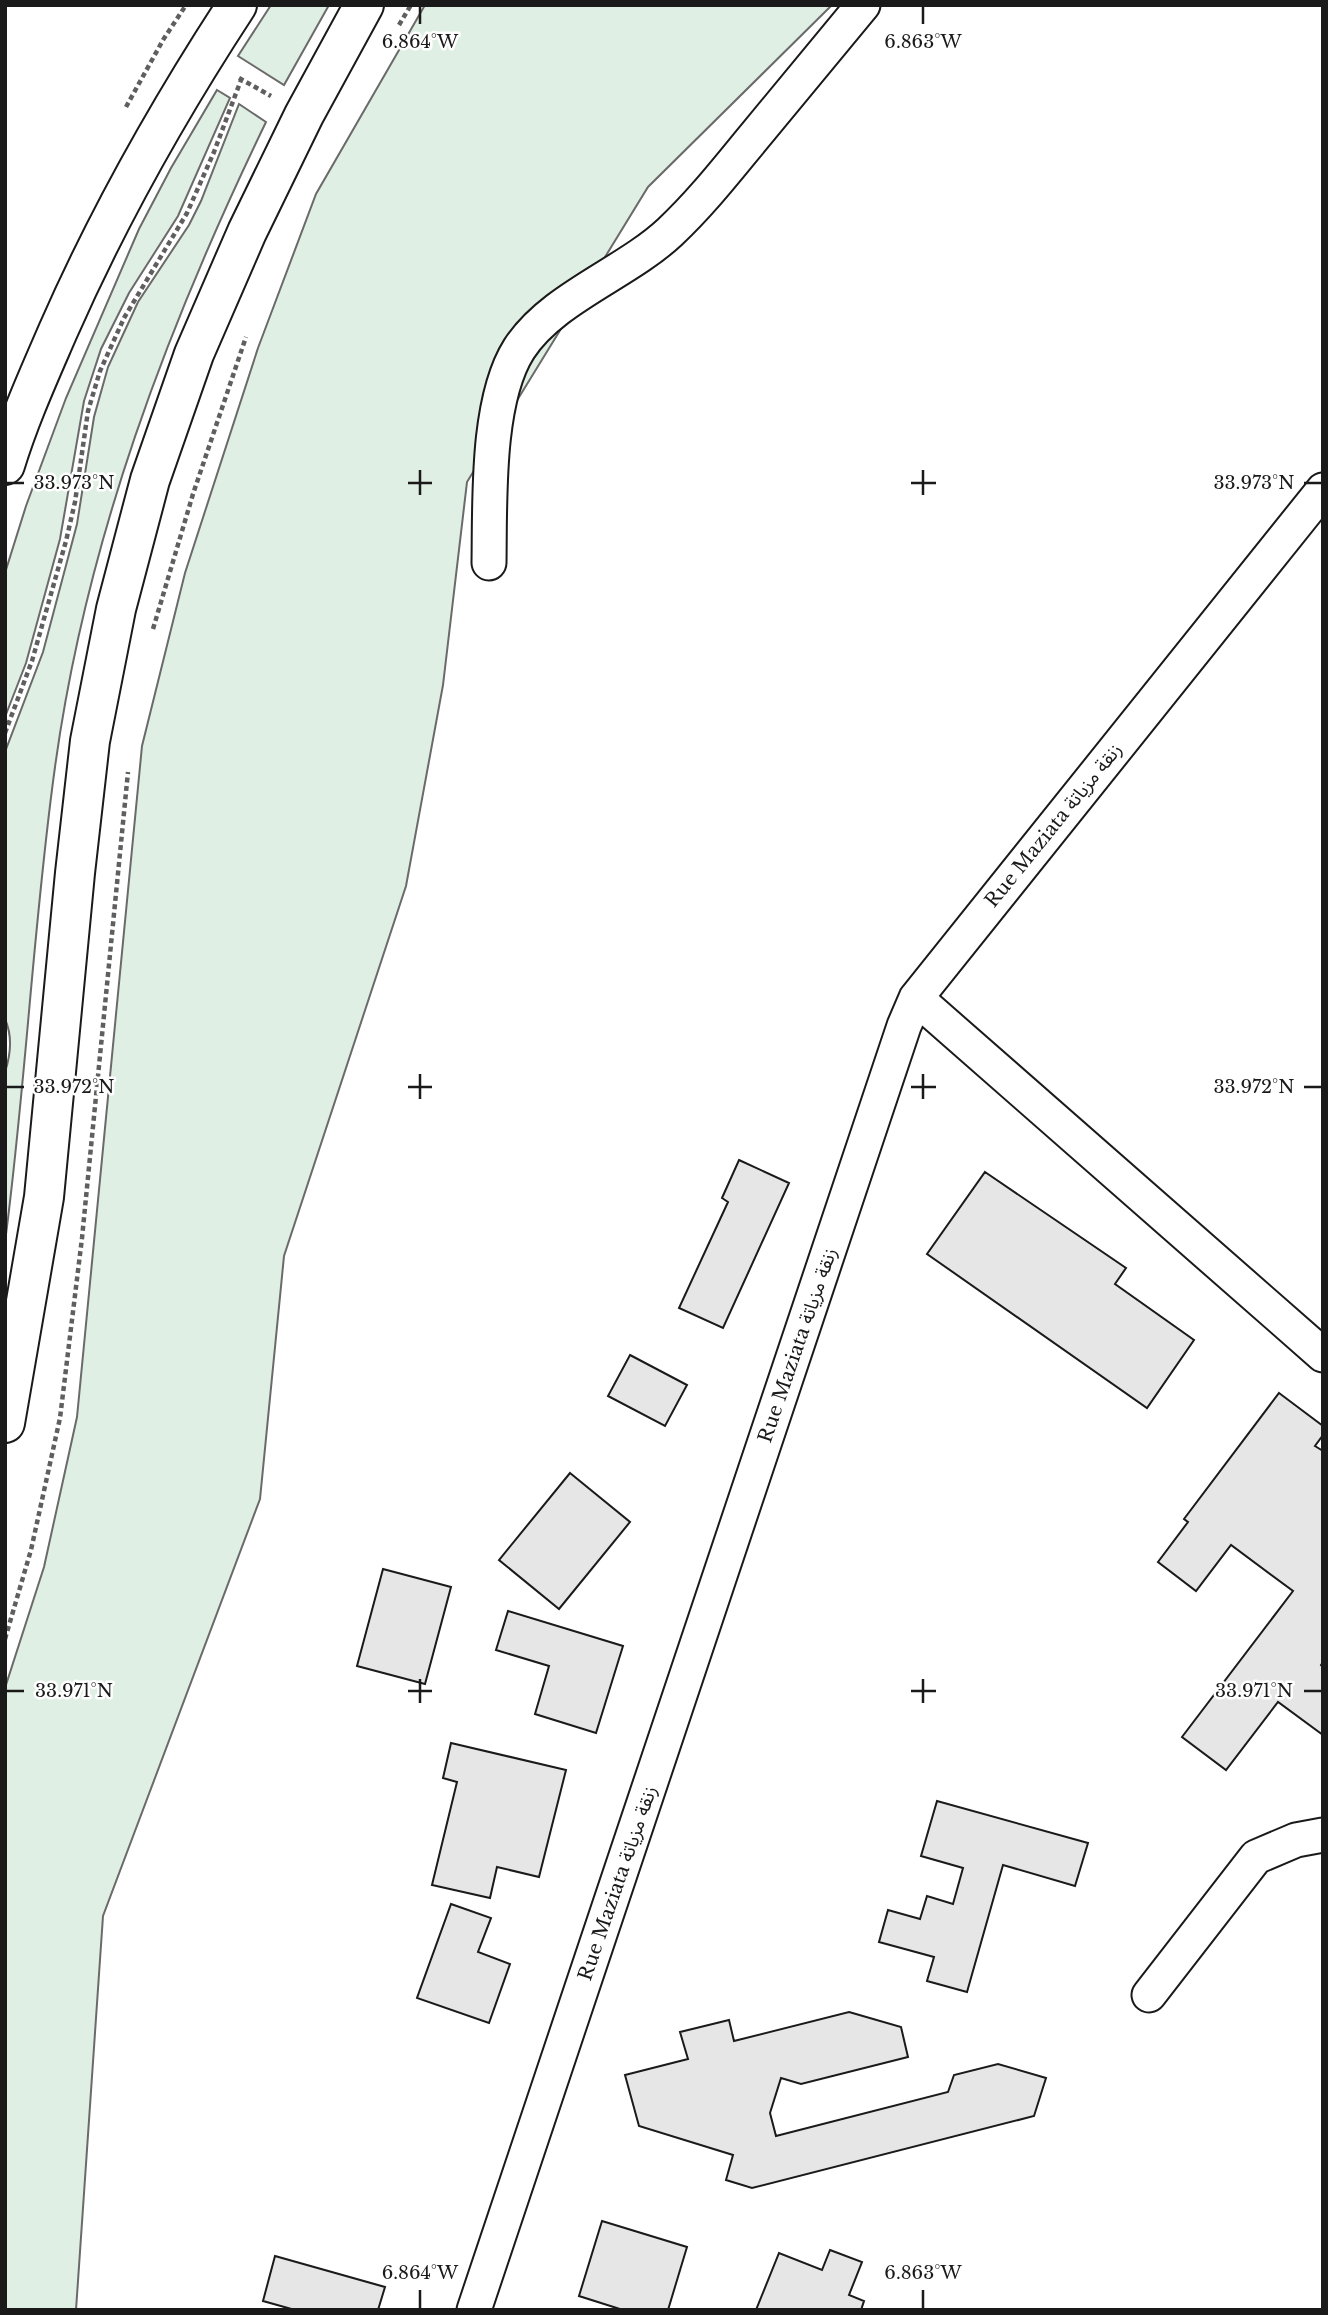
<svg xmlns="http://www.w3.org/2000/svg" width="1328" height="2315" viewBox="0 0 1328 2315" font-family="'Libre Baskerville','Noto Sans Arabic',serif">
	<rect width="100%" height="100%" fill="#fff"/>
	<!-- green -->
	<path fill="#e0efe3" stroke="#6a6a6a" stroke-width="2" d="M271,5H329L284,85L238,56Z
		M425,5H832L648,187L467,482L443,685L406,886L284,1256L260,1499L103,1916L76,2310H5V1688L44,1567L77,1417L142,746L185,573L258,348L316,194Z
		M217,90L230,98L178,216L129,293L101,349L84,401L60,539L26,663L5,717V573L26,506L66,398L139,229L171,168Z
		M239,104L266,122C167,327 86,541 55,767C33,925 26,1084 5,1242V1072C11,1054 13,1037 5,1019V752L43,652L77,524L94,417L108,367L138,302L189,225L201,201Z"/>
	<!-- building -->
	<path fill="#e6e6e6" stroke="#1a1a1a" stroke-width="2" d="M739,1160L789,1183L723,1328L679,1308L728,1202L722,1198Z
		M985,1172L1126,1268L1115,1284L1194,1340L1147,1408L927,1254Z
		M630,1355L687,1385L665,1426L608,1396Z
		M1279,1393L1323,1426V1435L1315,1446L1323,1451V1662L1321,1665L1323,1667V1735L1278,1702L1226,1770L1182,1737L1293,1591L1231,1545L1196,1591L1158,1562L1188,1522L1184,1519Z
		M570,1473L630,1522L559,1609L499,1560Z
		M383,1569L451,1587L425,1684L357,1666Z
		M508,1611L623,1646L596,1733L535,1714L549,1666L496,1650Z
		M451,1743L566,1770L539,1877L497,1867L490,1898L432,1885L457,1782L443,1778Z
		M937,1801L1088,1843L1075,1886L1003,1865L967,1992L927,1981L934,1957L879,1942L888,1910L920,1919L927,1896L953,1904L963,1868L921,1856Z
		M451,1904L491,1918L478,1952L510,1964L489,2023L417,1998Z
		M849,2012L901,2027L908,2057L801,2084L781,2078L770,2113L776,2136L948,2092L954,2075L998,2064L1046,2078L1034,2116L752,2188L726,2180L733,2155L639,2126L625,2075L688,2059L680,2032L729,2020L734,2041Z
		M602,2221L687,2247L668,2310H623L579,2296Z
		M830,2250L862,2262L849,2295L864,2301L861,2310H756L779,2253L822,2270Z
		M275,2256L385,2287L378,2310H295L263,2301Z"/>
	<g fill="none" stroke-linecap="round" stroke-linejoin="round">
		<!-- minor casing -->
		<g stroke="#1a1a1a" stroke-width="37">
			<path id="minor" d="M489,563C490,502 486,401 519,349C552,298 625,274 670,232C702,202 729,167 758,132C793,90 828,47 863,5
				M916,998L1323,1355
				M1149,1995L1256,1857L1296,1840L1323,1835
				M474,2310L904,1026L916,998L1323,490"/>
		</g>
		<!-- primary casing -->
		<g stroke="#1a1a1a" stroke-width="42">
			<path id="primary" d="M5,465C19,419 39,375 58,331C108,217 169,109 237,5
				M5,1423L44,1197L75,873L90,741L116,609L150,480L194,354L247,232L304,115L364,5"/>
		</g>
		<!-- path -->
		<path stroke="#5f5f5f" stroke-width="4.5" stroke-dasharray="5 3.5" stroke-linecap="butt" d="M399,25L411,5
			M239,78L271,96
			M126,107L163,40L186,5
			M153,629L193,494L246,337
			M5,733L32,661L66,541L75,502L88,411L100,371L124,318L187,213L214,152L241,80
			M5,1639L31,1550L60,1418L82,1238L128,772"/>
		<!-- minor -->
		<use href="#minor" stroke="#fff" stroke-width="33"/>
		<!-- primary -->
		<use href="#primary" stroke="#fff" stroke-width="38"/>
	</g>
	<!-- ticks -->
	<path fill="none" stroke="#1a1a1a" stroke-width="2.5" d="M420,7V24M923,7V24M420,470V495M923,470V495M7,483H24M408,483H432M911,483H936M1304,483H1321M420,1074V1099M923,1074V1099M7,1087H24M408,1087H432M911,1087H936M1304,1087H1321M420,1679V1703M923,1679V1703M7,1691H24M408,1691H432M911,1691H936M1304,1691H1321M420,2290V2308M923,2290V2308"/>
	<g text-anchor="middle" stroke-width="5" stroke-linejoin="round" paint-order="stroke">
		<!-- street labels -->
		<g font-size="19" fill="#1a1a1a" stroke="#fff">
			<text transform="translate(1053 825) rotate(-51)" y="7">Rue Maziata زنقة مزياتة</text>
			<text transform="translate(797 1345) rotate(-71)" y="7">Rue Maziata زنقة مزياتة</text>
			<text transform="translate(617 1883) rotate(-71)" y="7">Rue Maziata زنقة مزياتة</text>
		</g>
	</g>
	<g font-size="18" text-anchor="middle" fill="#1a1a1a" stroke="#fff" stroke-width="5" stroke-linejoin="round" paint-order="stroke">
		<text x="420" y="48">6.864°W</text>
		<text x="923" y="48">6.863°W</text>
		<text x="74" y="489">33.973°N</text>
		<text x="1254" y="489">33.973°N</text>
		<text x="74" y="1093">33.972°N</text>
		<text x="1254" y="1093">33.972°N</text>
		<text x="74" y="1697">33.971°N</text>
		<text x="1254" y="1697">33.971°N</text>
		<text x="420" y="2279">6.864°W</text>
		<text x="923" y="2279">6.863°W</text>
	</g>
	<!-- border -->
	<rect width="1328" height="2315" fill="none" stroke="#1a1a1a" stroke-width="14"/>
</svg>
